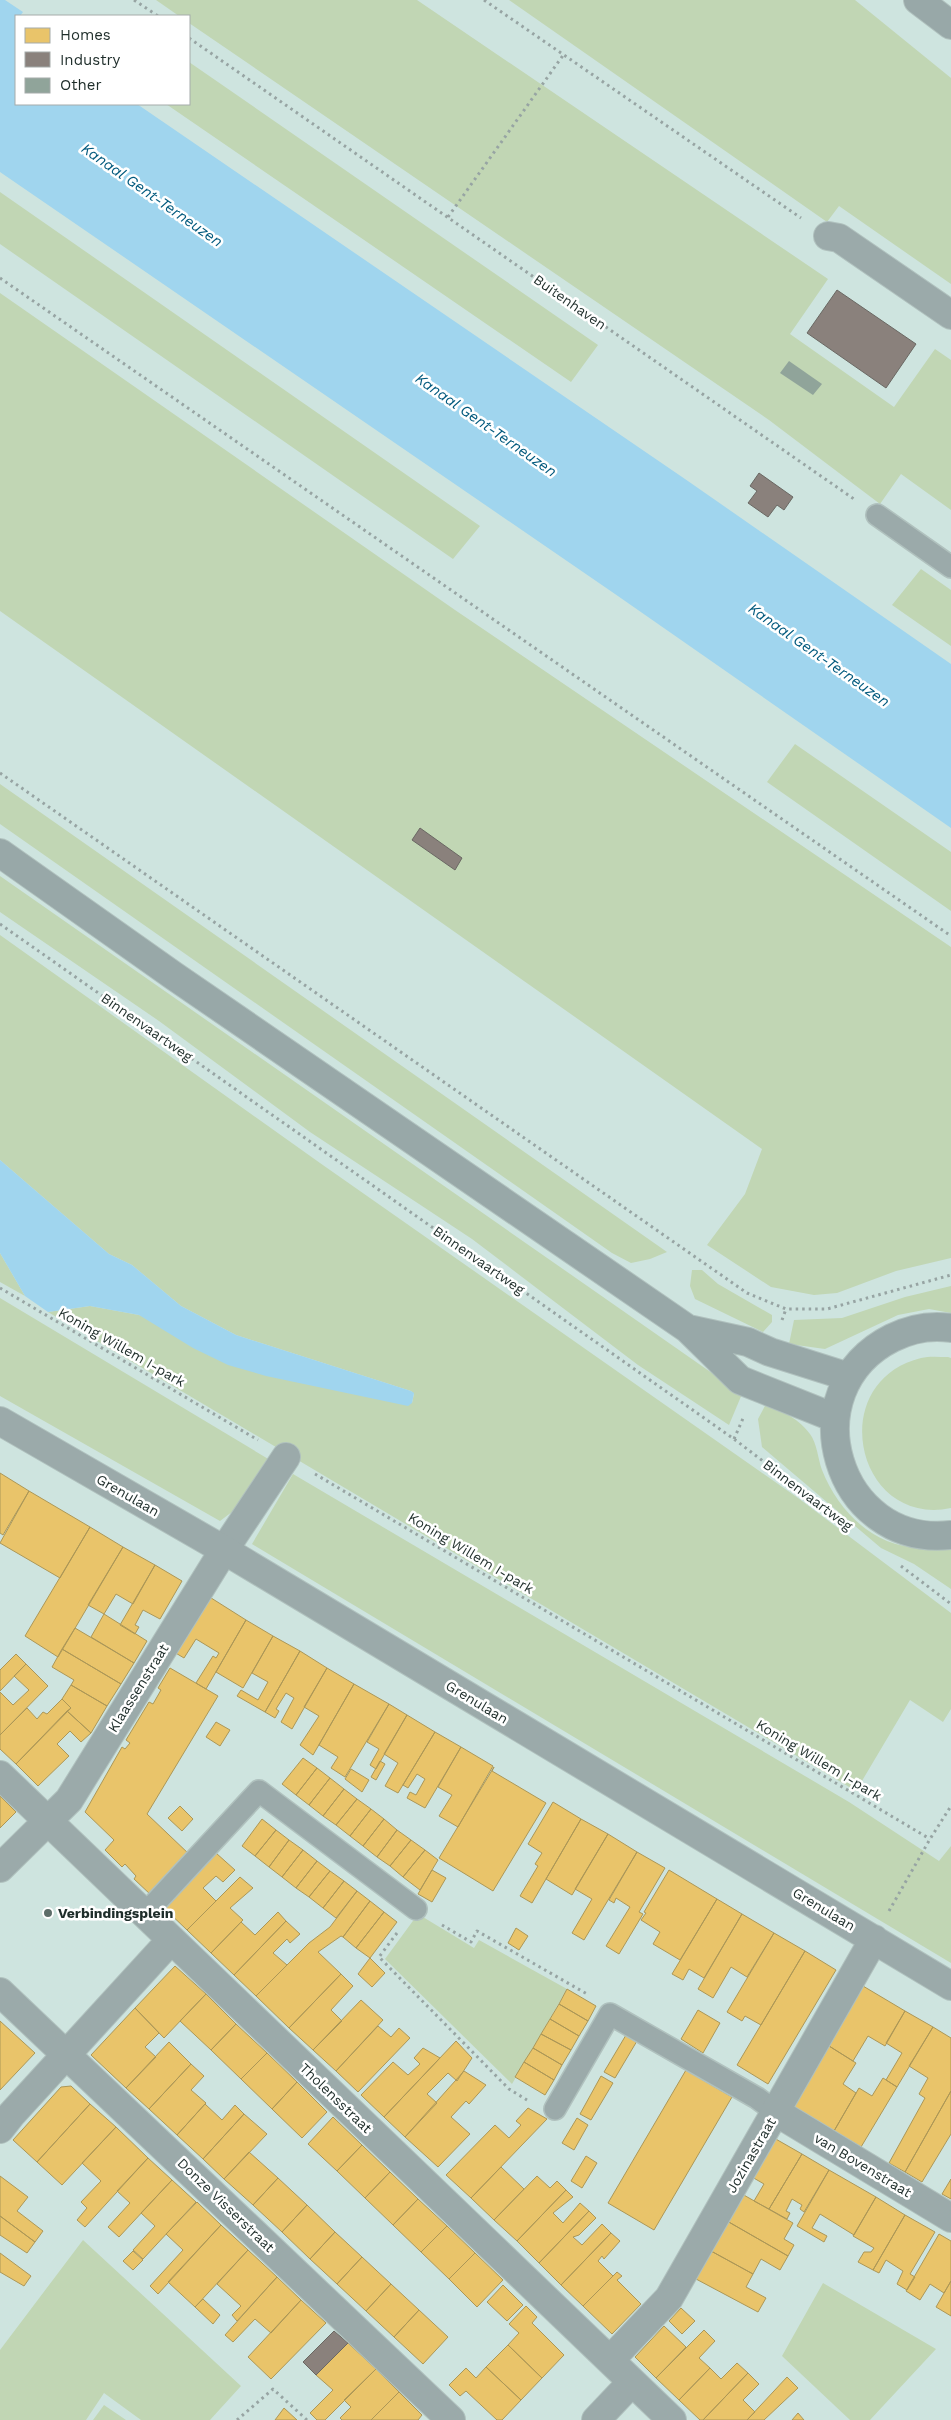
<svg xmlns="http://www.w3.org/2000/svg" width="951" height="2420" viewBox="0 0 951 2420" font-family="'Work Sans',sans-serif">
	<rect width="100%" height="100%" fill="#cee4df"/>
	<!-- green -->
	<path fill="#c1d6b4" d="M156,0H417L828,279L790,334L894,407L935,349L951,360V510L901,474L880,504L769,420L189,23V16H179Z
		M509,0H855L951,78V284L839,206L827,222Z
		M189,62L598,345L571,382L166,104H189Z
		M0,192L480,526L453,559L0,244Z
		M0,293L455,610L951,947V1258L896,1271L837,1293L814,1295L771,1287L707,1245L745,1194L762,1149L0,611Z
		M921,569L951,590V646L892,605Z
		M795,744L951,852V911L767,782Z
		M0,784L667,1252L650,1259L631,1263L612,1253L0,824Z
		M0,876L742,1394L729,1425L638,1365L472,1239L310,1132L159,1021L0,912Z
		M0,935L320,1163L798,1498L951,1613V1709L943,1722L910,1700L856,1791L48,1312L90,1306L139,1315L412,1403L414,1394L411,1391L236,1335L181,1306L132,1265L109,1254L0,1160Z
		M0,1253L25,1296L0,1282Z
		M692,1270H702L718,1284L772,1315V1322L763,1332L695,1299L690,1286Z
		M951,1286V1313L929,1309L898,1315L825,1349L789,1344L794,1320L842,1318L905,1297Z
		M0,1298L275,1463L257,1493L220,1521L0,1396Z
		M948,1357L951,1358V1508C856,1528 824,1382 921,1358C929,1356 939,1357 948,1357Z
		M767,1402C782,1411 800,1420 810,1434C817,1443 818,1459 822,1470C834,1500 856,1528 887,1541C908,1550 929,1547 951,1549V1589L914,1564L881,1548L762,1447L758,1419Z
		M293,1474L849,1802L939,1861L951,1846V1963L252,1544Z
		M418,1914L474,1948L479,1940L567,1989L512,2084L385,1959Z
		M83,2240L241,2386L210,2420H141L104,2393L86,2420H0V2350Z
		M823,2283L936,2349L870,2420H850L782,2356Z
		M104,2405L126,2420H93Z"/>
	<!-- water -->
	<path fill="#a0d5ee" d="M0,0H5L23,12L20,16H16V104H137L685,479L951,664V828L615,594L0,172Z
		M0,1160L109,1254L132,1265L181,1306L236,1335L411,1391L414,1393L412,1403L408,1406L266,1376L228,1365L193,1348L139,1315L90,1306L48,1312L25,1296L0,1253Z"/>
	<!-- homes -->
	<path fill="#e9c46a" stroke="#ac9757" d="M0,1473L29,1491L3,1535L0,1533Z
		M29,1491L90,1527L60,1578L0,1543Z
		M90,1527L123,1547L58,1657L25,1636Z
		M123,1547L155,1565L133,1604L116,1594L104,1614L88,1605Z
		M155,1565L182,1581L160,1619L143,1610L135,1625L139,1627L135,1634L120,1625Z
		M208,1596L246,1620L206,1689L196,1683L213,1656L216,1658L219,1653L196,1639L184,1658L174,1652Z
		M104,1614L147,1641L134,1663L91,1637Z
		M246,1620L273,1636L243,1688L216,1672Z
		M75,1628L134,1663L121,1684L62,1649Z
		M273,1636L300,1651L265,1712L237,1696L241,1690L258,1700L268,1682L252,1673Z
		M62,1649L121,1684L107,1706L71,1685L74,1680L52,1667Z
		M300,1651L327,1668L292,1729L281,1722L294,1698L286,1693L276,1709L279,1711L275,1718L265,1712Z
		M16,1654L26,1664L0,1691V1670Z
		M26,1664L48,1686L0,1735V1692L13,1705L29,1690L14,1676Z
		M170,1668L218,1696L147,1814L190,1855L151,1895L134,1879L136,1876L125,1864L122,1867L105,1850L114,1840L85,1812L122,1747L125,1749L130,1743L126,1740L149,1702L153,1704L161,1690L158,1688Z
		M327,1668L354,1684L313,1755L300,1745L319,1716L304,1707Z
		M354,1684L389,1704L345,1777L331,1768L338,1757L319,1745Z
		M71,1685L107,1706L91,1733L67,1711L71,1708L62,1699Z
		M62,1699L71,1708L16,1764L0,1749V1735L27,1708L37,1719L43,1712L47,1714Z
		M389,1704L407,1715L376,1769L370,1765L379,1749L367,1742Z
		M67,1711L91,1733L81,1742L70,1731L57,1744L69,1756L38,1786L16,1764Z
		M407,1715L435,1732L398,1793L385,1786L398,1763L384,1754Z
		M216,1722L230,1730L220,1746L206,1737Z
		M435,1732L461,1747L425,1808L407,1798L410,1792L416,1795L425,1779L417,1774L408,1788L403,1785Z
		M461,1747L493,1766L458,1827L439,1816L452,1795L438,1787Z
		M303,1758L317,1768L296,1795L282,1784Z
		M380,1761L385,1764L376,1780L371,1777Z
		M494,1767L492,1771L546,1803L493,1891L439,1858Z
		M317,1768L330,1778L309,1805L296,1795Z
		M351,1769L369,1780L362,1792L345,1779Z
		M330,1778L344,1789L323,1816L309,1805Z
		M344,1789L357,1799L336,1825L323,1816Z
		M0,1796L16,1812L0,1828Z
		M357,1799L371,1809L350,1836L336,1825Z
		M553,1802L581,1819L532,1903L520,1896L538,1866L535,1864L542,1853L528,1844Z
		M180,1806L193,1819L182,1831L168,1818Z
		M371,1809L384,1819L363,1846L350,1836Z
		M262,1819L276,1830L255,1856L242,1846Z
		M384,1819L397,1830L377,1857L363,1846Z
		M581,1819L608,1834L572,1895L546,1879Z
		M276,1830L289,1840L269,1867L255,1856Z
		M397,1830L411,1840L390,1866L377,1857Z
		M608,1834L637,1852L584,1940L572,1933L592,1899L575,1889Z
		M289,1840L303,1850L282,1877L269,1867Z
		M411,1840L425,1850L403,1877L390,1866Z
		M303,1850L317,1861L296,1888L282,1877Z
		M425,1850L438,1860L420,1890L403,1877Z
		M637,1852L665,1868L639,1912L643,1914L619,1954L606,1946L630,1907L616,1898L614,1903L609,1900Z
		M216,1853L235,1870L223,1882L216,1876L203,1888L216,1901L187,1930L163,1907Z
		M317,1861L330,1871L309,1897L296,1888Z
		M432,1870L446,1878L432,1902L418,1894Z
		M669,1870L717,1899L680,1960L653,1944L660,1932L641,1920L646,1913L644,1912Z
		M330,1871L344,1881L323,1908L309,1897Z
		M240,1877L253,1888L230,1908L243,1920L211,1953L187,1930Z
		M344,1881L357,1891L336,1918L323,1908Z
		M357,1891L370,1901L343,1937L341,1936L318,1952L341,1974L289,2028L256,1996L309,1943L330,1927Z
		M717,1899L742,1914L704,1978L689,1969L683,1980L672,1974Z
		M370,1901L384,1912L356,1948L343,1937Z
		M278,1912L286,1921L234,1975L211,1953L241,1922L255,1935Z
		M384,1912L397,1922L370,1958L356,1948Z
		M742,1914L774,1933L747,1977L731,1967L713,1998L698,1989Z
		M286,1921L300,1934L290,1943L287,1939L273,1953L287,1965L256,1996L234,1975Z
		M516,1928L528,1936L519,1950L508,1943Z
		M774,1933L805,1951L761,2025L745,2016L742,2021L727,2012Z
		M805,1951L836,1970L768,2084L737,2065Z
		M370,1958L385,1973L372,1987L358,1974Z
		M175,1966L206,1994L164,2038L135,2008Z
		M341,1974L353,1986L331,2010L342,2021L313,2050L289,2028Z
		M863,1986L905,2011L885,2046L868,2036L853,2061L829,2046Z
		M567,1989L596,2006L588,2021L559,2004Z
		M206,1994L236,2024L211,2050L180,2021Z
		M361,2000L383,2020L336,2071L313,2050Z
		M559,2004L588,2021L579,2036L550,2019Z
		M135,2008L159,2033L145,2047L156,2057L126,2088L91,2055Z
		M698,2010L720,2023L703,2053L681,2039Z
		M905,2011L933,2027L897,2087L886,2080L902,2053L886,2043Z
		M550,2019L579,2036L571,2050L541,2034Z
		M0,2021L35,2053L0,2090Z
		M236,2024L267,2053L241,2079L211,2050Z
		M378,2026L391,2037L399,2028L410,2038L358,2092L336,2071Z
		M933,2027L951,2038V2091L905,2172L889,2163L925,2098L919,2094L928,2078L909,2066Z
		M541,2034L571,2050L562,2065L533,2048Z
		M626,2035L637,2041L615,2078L604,2072Z
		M456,2041L472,2058L457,2081L448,2073L427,2094L437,2103L405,2137L384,2117Z
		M169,2042L191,2064L149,2109L126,2088Z
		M829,2046L856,2063L843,2084L856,2093L834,2131L794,2107Z
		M423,2048L440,2058L384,2117L361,2095L393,2062L408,2075L420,2064L414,2058Z
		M533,2048L562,2065L554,2080L524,2062Z
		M267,2053L297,2082L272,2109L241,2079Z
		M524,2062L554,2080L545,2095L515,2077Z
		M191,2064L204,2076L191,2090L206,2103L177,2135L149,2109Z
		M686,2070L732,2097L654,2230L608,2203Z
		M464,2071L486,2085L469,2104L466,2101L451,2117L470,2134L438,2167L405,2137Z
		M601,2076L613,2083L591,2120L580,2114Z
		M883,2078L897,2087L861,2147L834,2131L859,2088L872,2096Z
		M297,2082L327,2112L302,2138L272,2109Z
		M71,2086L90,2104L37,2162L13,2140L61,2087Z
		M951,2091V2134L922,2182L905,2172Z
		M90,2104L116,2127L62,2185L37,2162Z
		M205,2104L222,2120L235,2105L244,2114L203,2159L177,2135Z
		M528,2108L547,2119L471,2198L446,2175L495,2125L509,2138L521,2125L516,2121Z
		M244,2114L267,2134L224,2179L203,2159Z
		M333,2117L362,2145L337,2171L308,2144Z
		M577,2118L588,2125L574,2150L562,2143Z
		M116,2127L148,2158L85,2227L77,2220L87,2208L81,2202L101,2181L82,2163Z
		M774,2138L802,2154L769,2209L754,2201L764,2184L752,2177Z
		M362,2145L390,2172L365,2198L337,2171Z
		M249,2152L278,2178L253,2205L224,2179Z
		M802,2154L829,2170L804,2212L800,2209L802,2205L792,2199L786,2211L790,2213L787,2219L769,2209Z
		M586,2156L597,2163L582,2188L571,2181Z
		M148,2158L172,2180L119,2237L108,2227L130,2203L117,2191Z
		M501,2167L524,2189L494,2220L471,2198Z
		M829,2170L876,2197L854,2235L820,2214L812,2228L827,2236L824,2242L797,2226Z
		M390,2172L418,2199L393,2225L365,2198Z
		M0,2176L28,2197L17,2211L43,2231L35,2242L0,2216Z
		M537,2176L550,2188L557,2181L566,2190L517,2241L494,2220Z
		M278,2178L307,2205L282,2232L253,2205Z
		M951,2179V2199L942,2194Z
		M172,2180L196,2202L143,2259L133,2250L155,2226L141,2213Z
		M566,2190L573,2197L553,2213L563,2223L580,2203L589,2211L539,2263L517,2241Z
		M742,2194L793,2223L784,2239L794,2245L788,2256L727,2221Z
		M876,2197L905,2215L873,2270L858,2262L864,2252H871L874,2248L853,2236Z
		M418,2199L447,2226L421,2252L393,2225Z
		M197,2202L221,2225L158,2294L150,2286L183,2250L166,2234Z
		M307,2205L335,2232L310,2259L282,2232Z
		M589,2211L596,2218L579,2235L573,2237L582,2245L602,2224L611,2233L561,2285L539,2263Z
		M905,2215L935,2232L910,2274L915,2277L907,2290L897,2284L903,2271L886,2260L879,2273L873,2270Z
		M0,2216L35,2242L27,2253L0,2235Z
		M727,2221L788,2256L780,2270L761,2259L753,2274L711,2251Z
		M221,2225L248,2250L195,2307L168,2282Z
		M447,2226L475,2253L449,2279L421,2252Z
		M335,2232L362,2257L337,2284L310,2259Z
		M611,2233L620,2241L604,2259L602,2256L598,2261L613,2276L583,2306L561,2285Z
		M939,2234L951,2241V2281L944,2293L930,2284L920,2300L906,2291Z
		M248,2250L277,2277L237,2321L232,2315L241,2306L217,2284Z
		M133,2251L143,2260L133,2270L123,2261Z
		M711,2251L753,2274L746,2287L766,2298L758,2312L696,2279Z
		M0,2253L31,2276L24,2286L0,2272Z
		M475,2253L503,2280L477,2307L449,2279Z
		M362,2257L391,2284L366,2311L337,2284Z
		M617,2272L622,2276L617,2280L641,2304L612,2334L583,2306Z
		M277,2277L301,2300L271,2333L255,2319L233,2342L225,2335Z
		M951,2281V2316L936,2307Z
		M391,2284L419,2310L394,2337L366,2311Z
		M503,2285L523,2305L507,2321L487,2302Z
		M203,2299L220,2315L213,2324L195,2307Z
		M301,2300L326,2323L271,2379L248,2357Z
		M526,2306L537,2317L532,2323L564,2355L542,2378L508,2345L519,2333L509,2324Z
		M681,2308L695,2321L682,2334L669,2321Z
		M419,2310L448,2337L423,2364L394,2337Z
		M664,2326L686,2347L656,2378L635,2357Z
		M704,2330L715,2341L699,2358L710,2368L679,2400L656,2378Z
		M348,2343L376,2369L325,2420H317L310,2413L333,2390L316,2375Z
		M508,2345L542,2378L521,2400L486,2367Z
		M737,2363L748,2373L703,2420H700L679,2400L710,2368L721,2379Z
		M486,2367L521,2400L502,2420H497L466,2391L460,2396L449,2385L466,2368L476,2378Z
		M376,2369L399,2392L371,2420H342L340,2418L351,2407L344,2400Z
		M748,2373L759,2384L743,2400L755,2412L747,2420H703Z
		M787,2377L798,2388L764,2420H747Z
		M399,2392L422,2415L418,2420H371Z
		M284,2408L297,2420H275Z
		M798,2413L804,2420H792Z"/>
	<!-- industry -->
	<path fill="#8a817c" stroke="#6a6863" d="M837,290L916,344L886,388L807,333Z
		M759,473L793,497L784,510L777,505L768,517L748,503L757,491L750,486Z
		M420,828L462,858L455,870L412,840Z
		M334,2331L348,2343L316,2375L303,2362Z"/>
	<!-- building -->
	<path fill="#90a49a" d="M789,361L822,384L813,395L780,373Z"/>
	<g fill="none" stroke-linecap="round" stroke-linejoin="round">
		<!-- service casing -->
		<g stroke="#b0c1be" stroke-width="24">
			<path id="service" d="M877,515L951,567
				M145,1914L259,1791L416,1909
				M555,2109L610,2014L757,2098L776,2112"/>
		</g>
		<!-- pedestrian casing -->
		<g stroke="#b0c1be" stroke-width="30">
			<path id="pedestrian" d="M224,1550L286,1457"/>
		</g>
		<!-- minor casing -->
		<g stroke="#b0c1be" stroke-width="30">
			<path id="minor" d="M828,236L839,238L951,315
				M0,1421L224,1550L951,1986
				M0,1775L672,2420
				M0,1868L69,1800L224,1550
				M0,1992L451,2420
				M776,2112L951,2218
				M0,2129L11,2115L171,1940
				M611,2359L669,2298L874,1939
				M596,2420L632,2382"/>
		</g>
		<!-- secondary casing -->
		<g stroke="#b0c1be" stroke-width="30">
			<path id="secondary" d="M918,0L951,25
				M0,853L174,976L688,1329L740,1380L835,1418
				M951,1328C931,1325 910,1329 892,1338C789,1390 836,1548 951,1535
				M688,1329L748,1342L770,1352L849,1377"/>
		</g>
		<!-- path -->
		<path stroke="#97a4a3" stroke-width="3" stroke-dasharray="2.5 4" stroke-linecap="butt" d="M134,0L158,16
			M484,0L801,218
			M189,38L854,499
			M448,217L564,54
			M0,278L951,936
			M0,773L747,1293L786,1309H827L951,1275
			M0,924L734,1439L822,1506
			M0,1288L258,1440
			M782,1320L786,1309
			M734,1439L744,1416
			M315,1474L930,1839
			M901,1566L951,1604
			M889,1911L930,1839L951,1806
			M442,1925L471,1942L477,1931L587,1994
			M397,1933L379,1957L509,2089L527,2100
			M237,2420L273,2389L307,2420"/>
		<!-- service -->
		<use href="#service" stroke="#9baaaa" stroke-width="21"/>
		<!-- pedestrian -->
		<use href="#pedestrian" stroke="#9baaaa" stroke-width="28"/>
		<!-- minor -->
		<use href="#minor" stroke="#9baaaa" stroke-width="28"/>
		<!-- secondary -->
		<use href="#secondary" stroke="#98a8a8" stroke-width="28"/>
	</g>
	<!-- markers -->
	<circle fill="#5c6d69" stroke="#fff" stroke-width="2" cx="48" cy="1913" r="5"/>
	<g text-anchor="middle" stroke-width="5" stroke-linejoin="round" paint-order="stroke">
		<!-- street labels -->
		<g font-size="14" fill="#1e2d2a" stroke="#fff">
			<text transform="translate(570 302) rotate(35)" y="5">Buitenhaven</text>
			<text transform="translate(147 1027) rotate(35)" y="5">Binnenvaartweg</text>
			<text transform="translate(479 1260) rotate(35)" y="5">Binnenvaartweg</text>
			<text transform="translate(122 1347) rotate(30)" y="5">Koning Willem I-park</text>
			<text transform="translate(128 1495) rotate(30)" y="5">Grenulaan</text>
			<text transform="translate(808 1495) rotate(37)" y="5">Binnenvaartweg</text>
			<text transform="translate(471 1553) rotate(31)" y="5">Koning Willem I-park</text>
			<text transform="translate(138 1688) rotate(-58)" y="5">Klaassenstraat</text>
			<text transform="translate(477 1702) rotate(31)" y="5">Grenulaan</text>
			<text transform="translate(819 1760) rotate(31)" y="5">Koning Willem I-park</text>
			<text transform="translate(824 1909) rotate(31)" y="5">Grenulaan</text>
			<text transform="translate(336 2098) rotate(44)" y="5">Tholensstraat</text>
			<text transform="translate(751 2155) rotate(-60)" y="5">Jozinastraat</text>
			<text transform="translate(863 2165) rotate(31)" y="5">van Bovenstraat</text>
			<text transform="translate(226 2205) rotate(44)" y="5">Donze Visserstraat</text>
		</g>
		<!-- poi labels -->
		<g font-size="14" font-weight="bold" fill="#1e2d2a" stroke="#fff" text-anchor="start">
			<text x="58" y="1918">Verbindingsplein</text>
		</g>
		<!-- water labels -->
		<g font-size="15" font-style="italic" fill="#00597d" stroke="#fff">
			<text transform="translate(152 195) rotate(35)" y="5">Kanaal Gent-Terneuzen</text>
			<text transform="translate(486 425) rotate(35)" y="5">Kanaal Gent-Terneuzen</text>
			<text transform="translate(819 655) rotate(35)" y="5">Kanaal Gent-Terneuzen</text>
		</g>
	</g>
	<!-- legend -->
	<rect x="15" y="15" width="175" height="90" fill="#ffffff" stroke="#a5abaa"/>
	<rect x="25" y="28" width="25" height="15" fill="#e9c46a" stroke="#a5abaa"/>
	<text x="60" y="40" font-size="15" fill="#1e2d2a">Homes</text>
	<rect x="25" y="52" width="25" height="15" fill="#8a817c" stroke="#a5abaa"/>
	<text x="60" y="65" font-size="15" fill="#1e2d2a">Industry</text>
	<rect x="25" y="78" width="25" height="15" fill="#90a49a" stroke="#a5abaa"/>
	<text x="60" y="90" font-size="15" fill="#1e2d2a">Other</text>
</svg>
